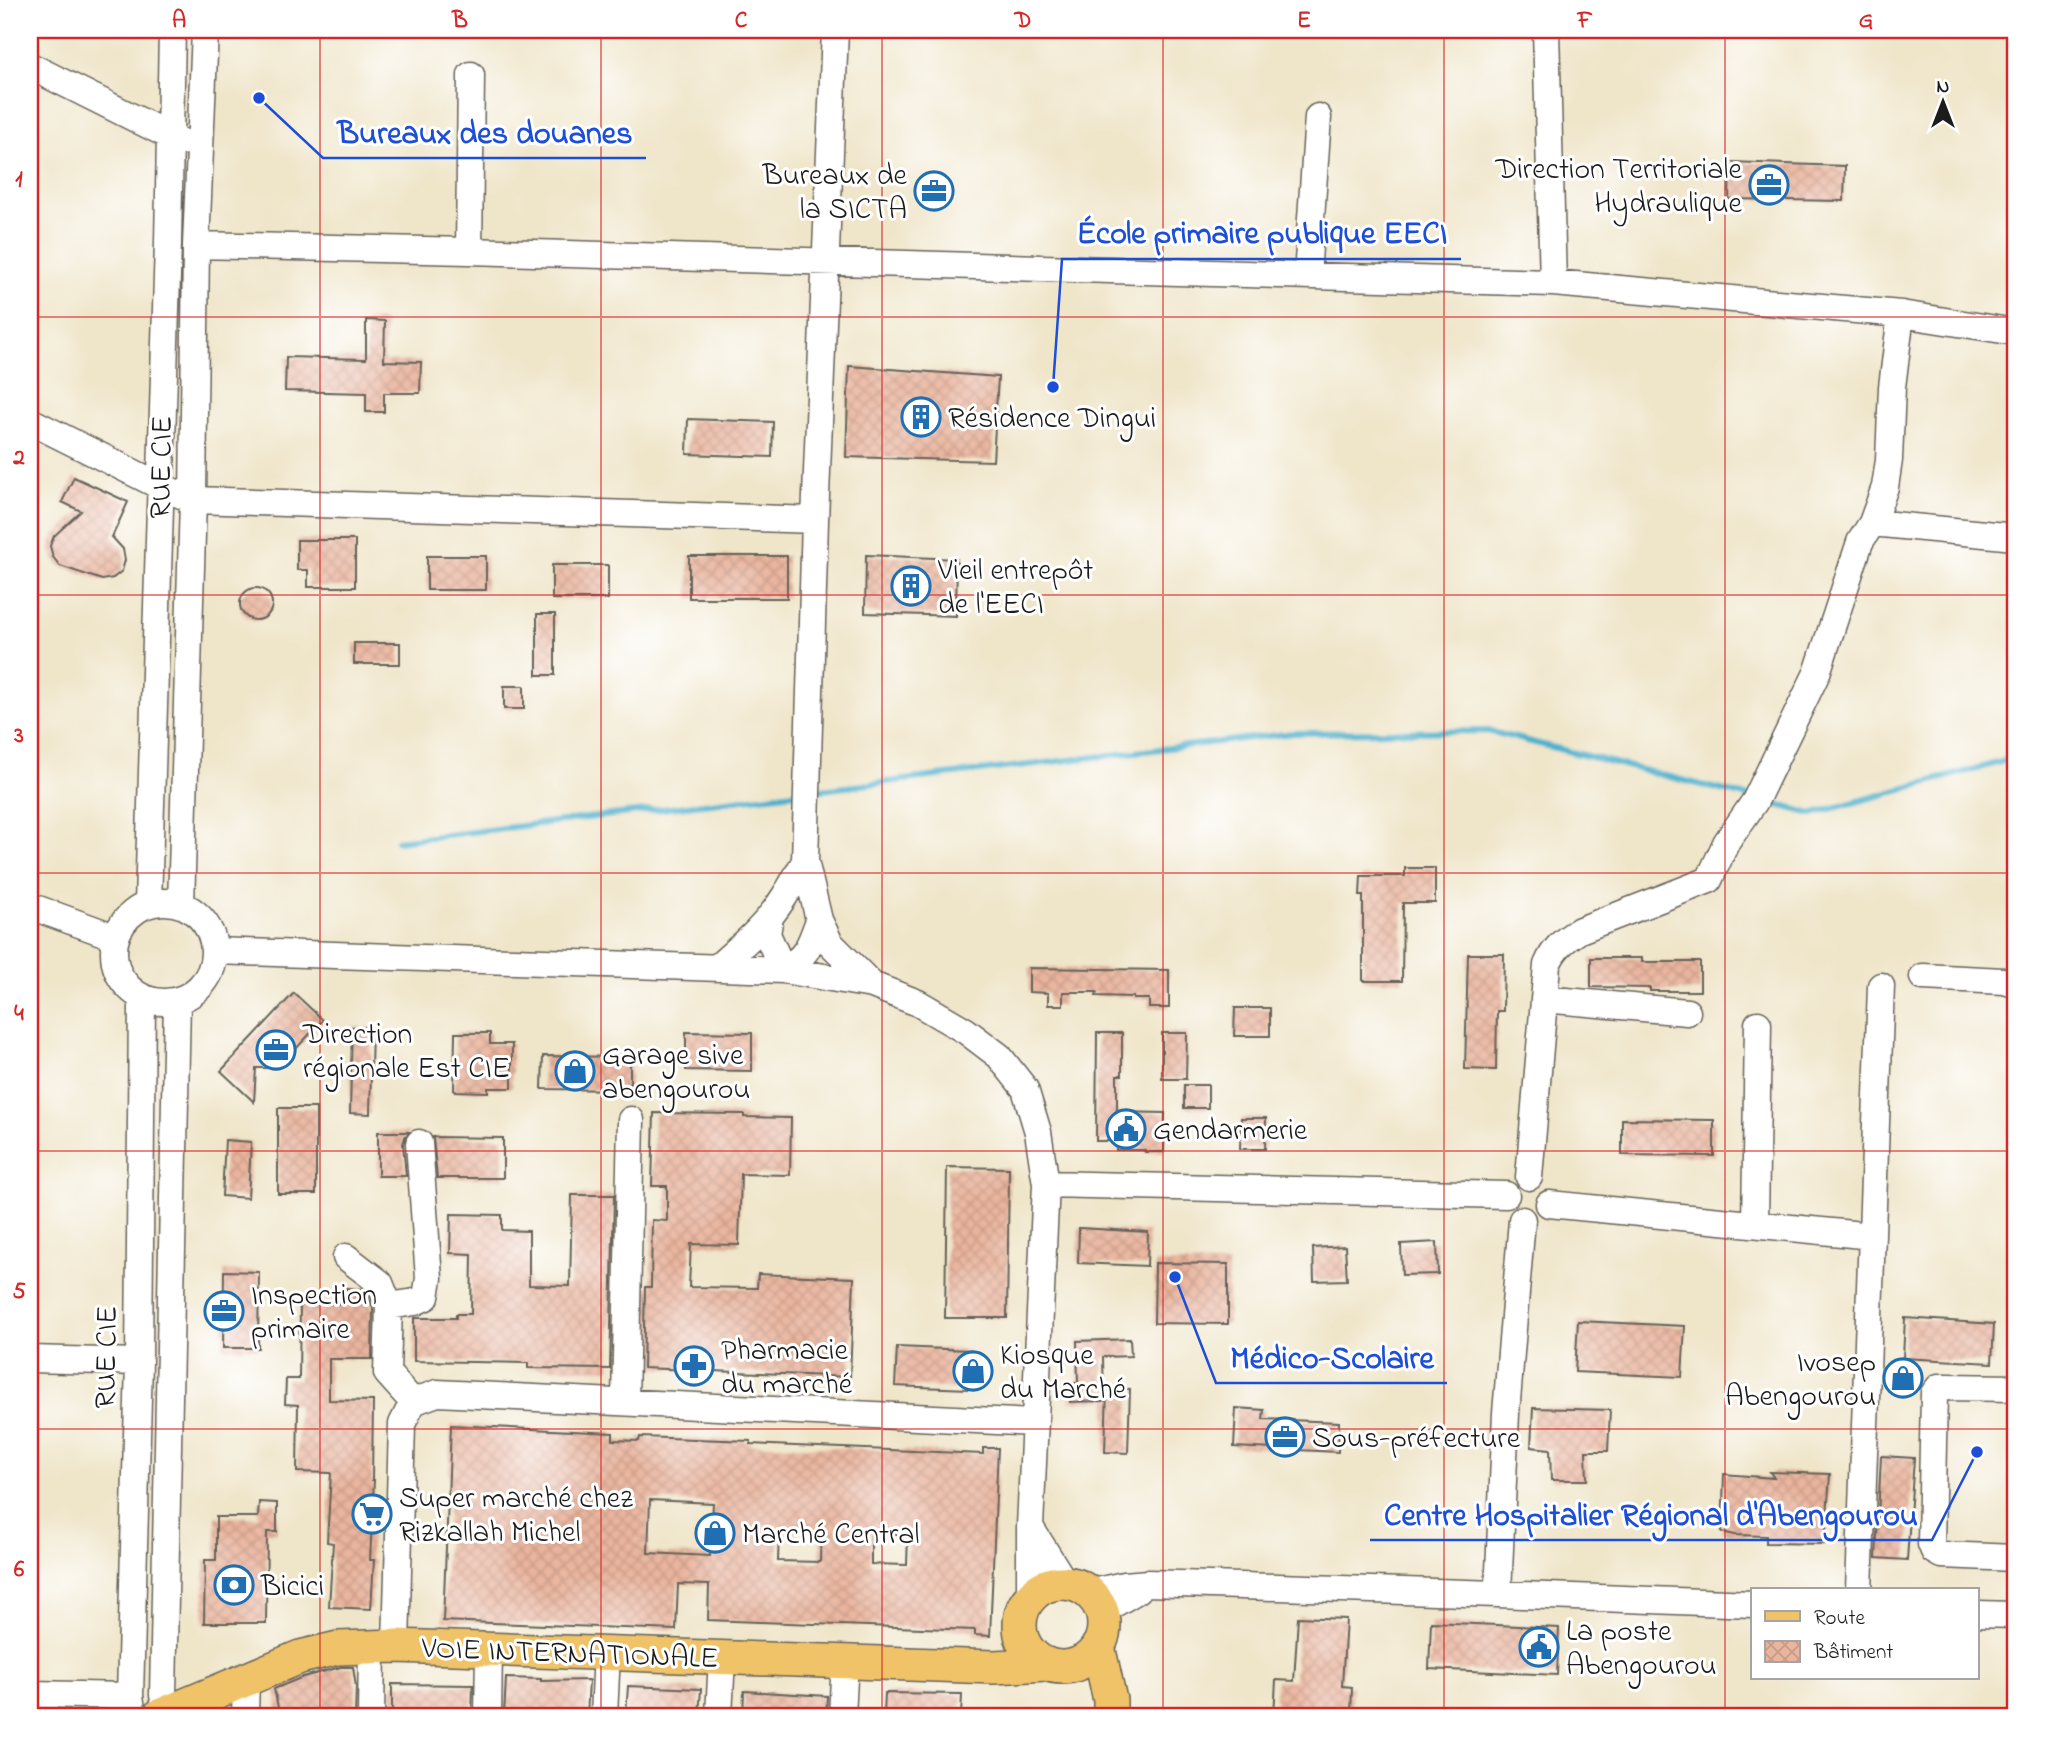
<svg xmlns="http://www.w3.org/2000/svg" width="2045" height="1746" viewBox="0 0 2045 1746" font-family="'Indie Flower',sans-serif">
	<defs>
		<pattern id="building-cross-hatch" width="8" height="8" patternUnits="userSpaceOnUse" patternTransform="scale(1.75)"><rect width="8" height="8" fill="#eab59e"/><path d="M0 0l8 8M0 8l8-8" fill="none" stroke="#c89b88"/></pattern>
	</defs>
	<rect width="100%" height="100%" fill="#fff"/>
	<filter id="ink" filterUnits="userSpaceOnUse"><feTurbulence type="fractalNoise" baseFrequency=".0143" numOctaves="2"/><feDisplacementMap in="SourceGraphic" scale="14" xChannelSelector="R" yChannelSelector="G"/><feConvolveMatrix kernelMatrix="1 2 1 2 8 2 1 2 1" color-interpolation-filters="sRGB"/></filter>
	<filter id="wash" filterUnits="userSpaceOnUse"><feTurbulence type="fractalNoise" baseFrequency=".00686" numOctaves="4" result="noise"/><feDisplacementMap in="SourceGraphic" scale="28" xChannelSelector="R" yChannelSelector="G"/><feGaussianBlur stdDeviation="1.57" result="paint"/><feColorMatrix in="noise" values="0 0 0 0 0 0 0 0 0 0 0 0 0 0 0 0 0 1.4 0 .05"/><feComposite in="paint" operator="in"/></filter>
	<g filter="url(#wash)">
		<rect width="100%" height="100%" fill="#efe5c9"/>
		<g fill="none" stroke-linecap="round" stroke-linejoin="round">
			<!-- stream -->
			<path stroke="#4eb1cd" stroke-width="6" d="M813,791L1293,733L1488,731L1749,797
				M1763,801L1812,814L2015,758
				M397,841L802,792"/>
		</g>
		<g id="blocks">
			<!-- building -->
			<path fill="url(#building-cross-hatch)" fill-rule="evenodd" d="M1730,162L1845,166L1844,201L1729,199Z
				M366,320L385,321L384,361L421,362L420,393H384V412H366V393L285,391L286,357L366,359Z
				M849,366L998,377L993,461L846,457Z
				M688,419L773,422L772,457L687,454Z
				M74,477L128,502L112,537L123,549L125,560L122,571L113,578L102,580L60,566L53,557L50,546L54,536L81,511L62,502Z
				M297,540H355V587H308V570H297Z
				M866,555L957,559L956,616L865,613Z
				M427,556H486V590H427Z
				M689,556H787V598H689Z
				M552,565H608V599H552Z
				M240 604a16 16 0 1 1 32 0a16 16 0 1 1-32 0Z
				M537,614H555V675H537Z
				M354,643H400V664H354Z
				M504,686H524V709H504Z
				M1405,868H1435V903H1403L1402,981H1363V896H1360L1361,876H1405Z
				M1468,954H1504L1503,1011H1497L1496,1070L1465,1069Z
				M1591,958H1642V962H1700V991H1650V988L1591,987Z
				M1029,968L1169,970V1008H1149V999H1133V997L1096,996L1097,992H1063V1005H1048V993L1029,992Z
				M294,993L323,1020L278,1068H256L254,1102L221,1071Z
				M1235,1008H1270V1036H1234Z
				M352,1027L372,1028L370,1114L350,1113Z
				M686,1032L752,1033V1071L686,1070Z
				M455,1033H490V1044H512V1088H488V1092L454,1091Z
				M1097,1033H1122V1075H1117V1112L1165,1113L1164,1152H1145V1150H1116V1141H1096Z
				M1162,1033H1187L1186,1079H1162Z
				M543,1056L630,1057V1090L542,1089Z
				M1184,1085H1208V1108H1184Z
				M278,1108H316V1194H278Z
				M654,1113L744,1114V1117L791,1118L790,1175L741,1174L739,1245L691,1244L689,1287L757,1288L758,1274L854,1278L850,1377L643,1368L645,1287H651L652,1220L667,1221V1186H652Z
				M1241,1118H1266L1265,1149H1240Z
				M1622,1119L1714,1120V1156L1622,1155Z
				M378,1132H409L405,1137L403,1144L406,1176H378Z
				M433,1137L503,1138V1178H437Z
				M225,1140L251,1142L248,1198L222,1196Z
				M947,1167L1009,1168L1007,1318H945Z
				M572,1195H614L610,1369L528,1368V1363L414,1361V1318H456V1314H471L472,1254L450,1253L451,1214L502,1215V1230L529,1231V1285L570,1286Z
				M1079,1228L1148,1232L1147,1266L1078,1263Z
				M1437,1242L1438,1274L1402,1275L1401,1244Z
				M1345,1246L1347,1280L1314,1281L1313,1248Z
				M1155,1263L1228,1264V1324L1154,1323Z
				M224,1271L259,1272L258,1348H223Z
				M346,1288L361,1289L367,1293L373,1309L372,1359H329V1400L373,1401L372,1480H374L370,1560H374L371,1609L329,1607L333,1543L327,1542L331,1473L297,1472L298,1405L285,1404L286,1379H299L300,1304H346Z
				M1905,1318L1994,1324L1992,1363L1903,1358Z
				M1578,1321L1685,1326L1682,1377L1575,1372Z
				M1130,1339L1131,1356L1103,1357L1104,1401L1070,1402L1069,1383H1078L1077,1341Z
				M897,1347L969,1350L968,1389L895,1386Z
				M1107,1388L1130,1389L1128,1453L1105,1452Z
				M1236,1408L1264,1410L1263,1419L1339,1422L1338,1452L1234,1447Z
				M1533,1408L1610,1410L1608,1451H1586L1587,1480H1551L1550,1449L1531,1447Z
				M451,1425L613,1433V1440L639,1441L640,1437L751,1441V1444L983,1454V1448H998L990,1636L975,1635V1630L708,1620L709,1585L678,1584L676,1630L443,1621ZM650,1500L713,1503L710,1556L648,1553ZM779,1531L821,1532L820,1562L778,1561ZM871,1534H908L907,1565L871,1564Z
				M1881,1456L1914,1458L1907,1560L1876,1558Z
				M1770,1472L1830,1474L1825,1544L1766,1543V1536L1735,1535L1722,1532L1724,1474L1774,1478Z
				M259,1502L277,1503V1532H267L266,1623H204L205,1560H216V1517H258Z
				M1298,1617L1346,1619L1342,1686L1352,1687L1351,1716H1274L1276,1680L1294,1681Z
				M1431,1622L1559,1628L1557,1675L1429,1669Z
				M341,1667H353L356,1687L355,1716H280L274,1689L303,1677Z
				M506,1678L541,1679V1681L589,1680L587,1716H504Z
				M392,1684L473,1685L472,1716H392Z
				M628,1686L701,1689L699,1716H626Z
				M744,1691L827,1696L826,1716H743Z
				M885,1693L962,1694L961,1716H884Z"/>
		</g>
	</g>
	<g filter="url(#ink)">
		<use href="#blocks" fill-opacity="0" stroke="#666259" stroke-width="2"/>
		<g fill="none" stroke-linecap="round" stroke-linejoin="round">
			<!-- minor casing -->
			<g stroke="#666259" stroke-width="29">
				<path id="minor" d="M835,30L815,520L805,861L819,920L830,943L872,985
					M1546,30L1553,283
					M30,66L182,142
					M196,245L469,251L1553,283L1901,314L2015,332
					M469,251L471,75
					M1307,276L1318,117
					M30,421L160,486L193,500L815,520
					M1872,523L2015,537
					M114 952a50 50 0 1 1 100 0a50 50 0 1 1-100 0Z
					M148,904L168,243L172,30
					M181,905L193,500L196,245L205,30
					M30,906L115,937
					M770,916L767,934L783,970C807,957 810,945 819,920
					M215,951L783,970L872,985L918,1003L966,1031L999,1056L1025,1089L1038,1132L1046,1184L1030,1527V1598
					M717,968C730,955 745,944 758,930C778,910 792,885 805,861
					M1923,977L2004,981L2015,984
					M1544,999L1687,1012
					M1529,1177L1547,965C1554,948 1564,940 1580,930L1709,880L1726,843L1755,801L1817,673L1860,542L1872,523L1885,487L1889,460L1892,387L1901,314
					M1046,1184L1506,1195
					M1549,1204L1872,1236
					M1755,1224L1758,1024
					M346,1257L380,1283L389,1306L387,1373L413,1402
					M389,1306L415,1302L426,1297L429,1278L419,1143
					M30,1359L139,1362
					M2015,1388L1946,1387H1939L1934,1393L1931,1544L1934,1551L1941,1555L2015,1558
					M625,1402L631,1120
					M1030,1527L1065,1583
					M1859,1590L1881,986
					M1089,1593L1124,1585L1148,1583L1498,1594L1753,1604
					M1498,1594L1506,1413L1522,1220
					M1102,1611L1138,1590
					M1977,1614L2015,1615
					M396,1646L402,1424L413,1402L437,1393L1035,1423
					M30,1694L130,1696
					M167,1713L163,1695L177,1001
					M133,1716L130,1696L139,1362L142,999
					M245,1716L246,1679
					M371,1716L372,1647
					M488,1716L489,1650
					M604,1716L607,1652
					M719,1716L722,1657
					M842,1716L845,1660"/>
			</g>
			<!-- major casing -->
			<g stroke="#666259" stroke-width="36">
				<path id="major" d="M1020 1625a42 42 0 1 1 84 0a42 42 0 1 1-84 0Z
					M1098,1646L1110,1700V1716
					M159,1716L300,1657L338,1648L396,1646L994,1667L1047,1664"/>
			</g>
			<!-- minor -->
			<use href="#minor" stroke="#fff" stroke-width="26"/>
			<!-- major -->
			<use href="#major" stroke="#f0c369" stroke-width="33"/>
		</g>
	</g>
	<!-- grid -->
	<path fill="none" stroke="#d62828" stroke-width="2" stroke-opacity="0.55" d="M320,30V1716M601,30V1716M882,30V1716M1163,30V1716M1444,30V1716M1725,30V1716M30,317H2015M30,595H2015M30,873H2015M30,1151H2015M30,1429H2015"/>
	<!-- icons -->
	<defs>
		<g id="office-ring" transform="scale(2.0125)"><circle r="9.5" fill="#fff" stroke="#1f6fb2" stroke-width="1.5"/><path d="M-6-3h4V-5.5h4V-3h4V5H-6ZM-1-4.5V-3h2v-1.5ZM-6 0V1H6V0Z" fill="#1f6fb2"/></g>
		<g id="building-ring" transform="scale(2.0125)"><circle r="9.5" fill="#fff" stroke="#1f6fb2" stroke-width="1.5"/><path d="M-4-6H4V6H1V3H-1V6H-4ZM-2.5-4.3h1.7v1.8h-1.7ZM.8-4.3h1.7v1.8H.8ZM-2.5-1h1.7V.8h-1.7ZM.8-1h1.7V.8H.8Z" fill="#1f6fb2"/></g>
		<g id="shop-ring" transform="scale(2.0125)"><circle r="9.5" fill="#fff" stroke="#1f6fb2" stroke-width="1.5"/><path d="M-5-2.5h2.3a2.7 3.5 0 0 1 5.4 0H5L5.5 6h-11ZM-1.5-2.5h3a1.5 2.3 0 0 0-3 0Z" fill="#1f6fb2"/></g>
		<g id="civic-ring" transform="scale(2.0125)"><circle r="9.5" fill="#fff" stroke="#1f6fb2" stroke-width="1.5"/><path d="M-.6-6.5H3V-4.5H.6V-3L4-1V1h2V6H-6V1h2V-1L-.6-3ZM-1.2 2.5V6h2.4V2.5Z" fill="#1f6fb2"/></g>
		<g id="pharmacy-ring" transform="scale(2.0125)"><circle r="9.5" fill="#fff" stroke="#1f6fb2" stroke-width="1.5"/><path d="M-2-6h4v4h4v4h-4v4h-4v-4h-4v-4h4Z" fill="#1f6fb2"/></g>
		<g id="supermarket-ring" transform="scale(2.0125)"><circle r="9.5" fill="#fff" stroke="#1f6fb2" stroke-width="1.5"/><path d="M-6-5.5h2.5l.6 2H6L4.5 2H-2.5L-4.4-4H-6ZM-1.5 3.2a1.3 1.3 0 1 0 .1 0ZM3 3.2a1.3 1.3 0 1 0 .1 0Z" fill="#1f6fb2"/></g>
		<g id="bank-ring" transform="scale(2.0125)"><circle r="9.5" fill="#fff" stroke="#1f6fb2" stroke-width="1.5"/><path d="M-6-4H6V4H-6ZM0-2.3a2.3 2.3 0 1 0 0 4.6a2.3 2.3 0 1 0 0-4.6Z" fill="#1f6fb2"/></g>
	</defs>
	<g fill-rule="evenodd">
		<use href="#office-ring" x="1769" y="185"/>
		<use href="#office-ring" x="934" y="191"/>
		<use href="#building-ring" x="921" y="417"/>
		<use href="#building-ring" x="911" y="586"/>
		<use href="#office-ring" x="276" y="1050"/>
		<use href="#shop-ring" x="575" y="1071"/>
		<use href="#civic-ring" x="1126" y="1129"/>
		<use href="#office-ring" x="224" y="1311"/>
		<use href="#pharmacy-ring" x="694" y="1366"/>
		<use href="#shop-ring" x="973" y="1371"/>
		<use href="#shop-ring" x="1903" y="1378"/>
		<use href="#office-ring" x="1285" y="1437"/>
		<use href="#supermarket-ring" x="372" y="1514"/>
		<use href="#shop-ring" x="715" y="1533"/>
		<use href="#bank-ring" x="234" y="1585"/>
		<use href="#civic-ring" x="1539" y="1647"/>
	</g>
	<g text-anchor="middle" stroke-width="6" stroke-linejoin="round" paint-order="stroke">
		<!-- poi labels -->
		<g font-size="30" fill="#1c1c1c" stroke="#fff" text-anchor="start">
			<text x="1742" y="178" text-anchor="end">Direction Territoriale<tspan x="1742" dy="34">Hydraulique</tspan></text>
			<text x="907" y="184" text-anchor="end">Bureaux de<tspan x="907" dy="34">la SICTA</tspan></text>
			<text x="948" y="427">Résidence Dingui</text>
			<text x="938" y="579">Vieil entrepôt<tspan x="938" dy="34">de l'EECI</tspan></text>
			<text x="303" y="1043">Direction<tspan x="303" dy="34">régionale Est CIE</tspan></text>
			<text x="602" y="1064">Garage sive<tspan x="602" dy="34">abengourou</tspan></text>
			<text x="1153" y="1139">Gendarmerie</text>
			<text x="251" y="1304">Inspection<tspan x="251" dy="34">primaire</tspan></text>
			<text x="721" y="1359">Pharmacie<tspan x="721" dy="34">du marché</tspan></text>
			<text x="1000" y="1364">Kiosque<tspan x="1000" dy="34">du Marché</tspan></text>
			<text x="1876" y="1371" text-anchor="end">Ivosep<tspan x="1876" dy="34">Abengourou</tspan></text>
			<text x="1312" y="1447">Sous-préfecture</text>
			<text x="399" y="1507">Super marché chez<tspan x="399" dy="34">Rizkallah Michel</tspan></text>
			<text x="742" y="1543">Marché Central</text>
			<text x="261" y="1595">Bicici</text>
			<text x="1566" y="1640">La poste<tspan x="1566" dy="34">Abengourou</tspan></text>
		</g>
		<!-- street labels -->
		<g font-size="30" fill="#1c1c1c" stroke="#fff">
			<text transform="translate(160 467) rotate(-89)" y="10">RUE CIE</text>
			<text transform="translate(105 1357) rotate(-89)" y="10">RUE CIE</text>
			<text transform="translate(570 1652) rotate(2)" y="10">VOIE INTERNATIONALE</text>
		</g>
	</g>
	<!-- callouts -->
	<path fill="none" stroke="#1d4ed8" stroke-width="2.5" d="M259 98L323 158H646M1053 387L1062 259H1461M1175 1277L1216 1383H1447M1977 1452L1932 1540H1370"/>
	<g fill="#1d4ed8" stroke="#fff" stroke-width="2.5">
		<circle cx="259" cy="98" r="7"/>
		<circle cx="1053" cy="387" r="7"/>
		<circle cx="1175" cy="1277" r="7"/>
		<circle cx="1977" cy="1452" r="7"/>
	</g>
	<g font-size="32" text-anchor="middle" font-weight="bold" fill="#1d4ed8" stroke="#fff" stroke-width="6" stroke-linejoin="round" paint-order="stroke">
		<text x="485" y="143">Bureaux des douanes</text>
		<text x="1262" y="243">École primaire publique EECI</text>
		<text x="1332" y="1368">Médico-Scolaire</text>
		<text x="1651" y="1525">Centre Hospitalier Régional d'Abengourou</text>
	</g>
	<!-- margin -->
	<rect width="2045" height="1746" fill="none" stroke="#fff" stroke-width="77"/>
	<!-- legend -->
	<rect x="1751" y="1588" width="228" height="91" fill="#ffffff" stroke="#a4a4a4" stroke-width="2"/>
	<rect x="1765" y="1611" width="35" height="10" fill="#f0c369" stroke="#a4a4a4" stroke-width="2"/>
	<text x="1814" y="1624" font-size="21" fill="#1c1c1c">Route</text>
	<rect x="1765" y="1641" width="35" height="21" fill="url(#building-cross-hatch)" stroke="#a4a4a4" stroke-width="2"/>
	<text x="1814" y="1658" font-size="21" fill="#1c1c1c">Bâtiment</text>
	<!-- north arrow -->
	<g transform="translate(1943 102)" stroke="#ffffff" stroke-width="5" paint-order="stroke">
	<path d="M0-5L12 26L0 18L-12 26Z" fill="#1c1c1c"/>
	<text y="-10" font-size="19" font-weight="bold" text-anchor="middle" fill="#1c1c1c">N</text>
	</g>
	<rect x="38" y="38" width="1969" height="1670" fill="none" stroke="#d62828" stroke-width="2.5"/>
	<g font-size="23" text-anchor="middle" font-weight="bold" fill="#d62828">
		<text x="179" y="27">A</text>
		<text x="460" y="27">B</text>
		<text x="741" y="27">C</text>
		<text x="1023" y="27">D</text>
		<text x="1304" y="27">E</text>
		<text x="1585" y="27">F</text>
		<text x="1866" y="27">G</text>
		<text x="19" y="186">1</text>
		<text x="19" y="464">2</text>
		<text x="19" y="742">3</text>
		<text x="19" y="1020">4</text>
		<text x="19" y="1298">5</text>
		<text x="19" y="1576">6</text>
	</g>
</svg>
